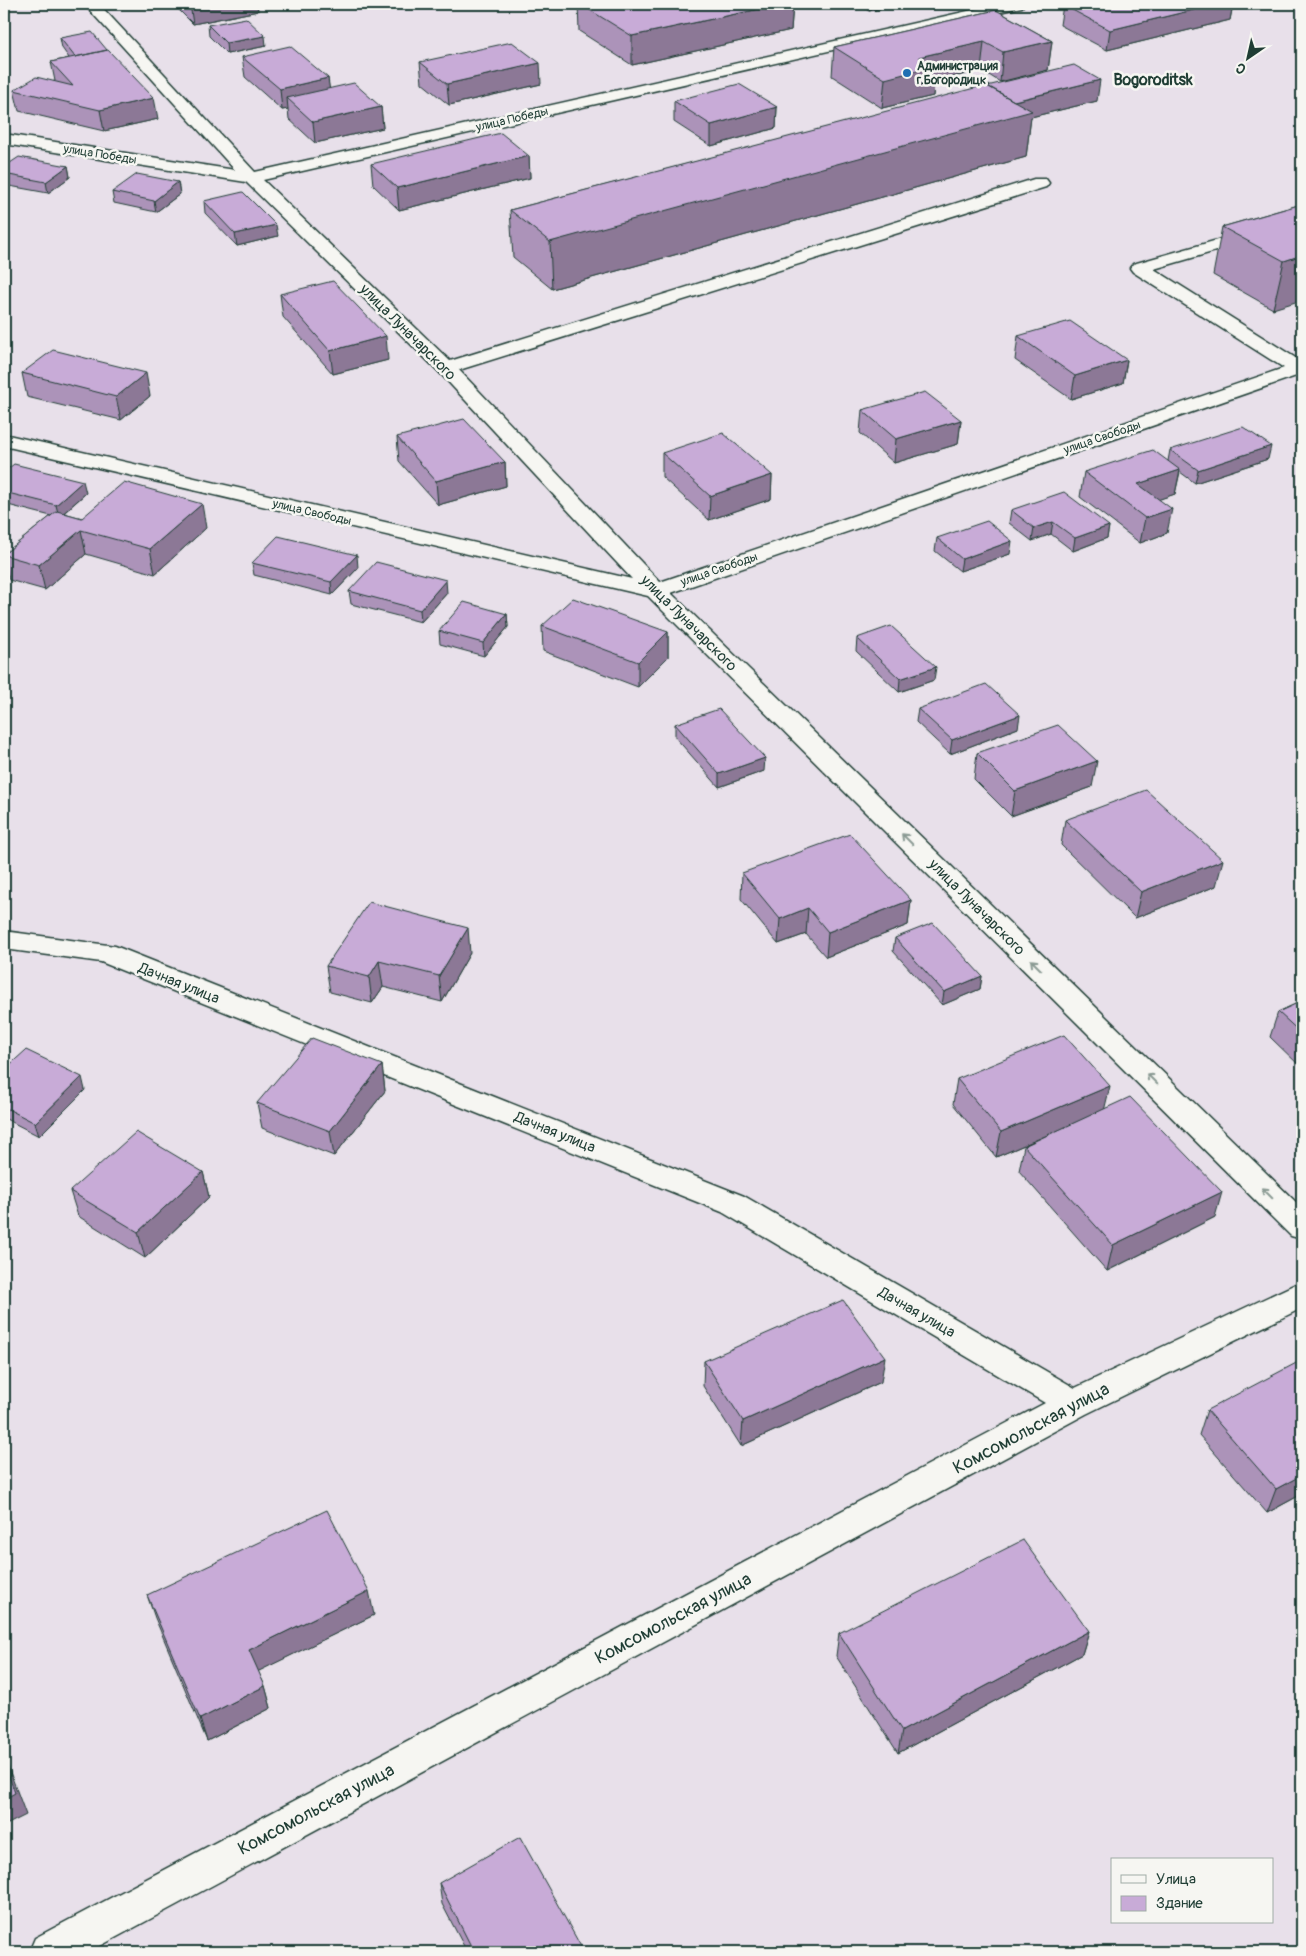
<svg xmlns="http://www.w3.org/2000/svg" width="1306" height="1956" viewBox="0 0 1306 1956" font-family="Pangolin,sans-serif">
	<rect width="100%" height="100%" fill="#e8e0ea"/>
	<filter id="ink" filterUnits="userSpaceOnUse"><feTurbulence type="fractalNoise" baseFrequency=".02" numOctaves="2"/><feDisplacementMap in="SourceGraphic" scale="10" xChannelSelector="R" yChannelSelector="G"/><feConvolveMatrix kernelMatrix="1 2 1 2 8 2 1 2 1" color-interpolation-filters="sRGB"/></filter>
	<g filter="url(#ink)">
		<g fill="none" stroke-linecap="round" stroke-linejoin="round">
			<!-- minor casing -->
			<g stroke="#1f3d34" stroke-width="3">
				<path id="minor" d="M84,4H99L255,172L999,4H1024L1022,7L1017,8L263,180L450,361L1034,179H1046L1049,183L1046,187L459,370L660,582L1284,368L1133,272L1130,268L1133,264L1302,216V226L1154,269L1302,362V374L671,593L1302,1208V1239L1291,1236L648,596L4,446V434L632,579L439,372L246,182L4,144V134L235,170Z
					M4,931L115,946L744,1196L1075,1388L1302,1281V1308L1086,1414L89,1952H29L35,1938L1045,1403L722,1212L101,962L4,949Z"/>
			</g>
			<!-- minor -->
			<use href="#minor" fill="#f6f6f2" fill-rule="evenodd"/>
		</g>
		<!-- wall -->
		<path fill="#ac93b9" stroke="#1f3d34" d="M173,4H257L258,11L193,24Z
			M578,4H793L791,30L632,65L579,31Z
			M857,4H903L869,11Z
			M1067,4H1233L1230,20L1107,50L1060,25L1063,5Z
			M996,10L1052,41L1048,70L1000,82L981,70L934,82L933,96L882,108L832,76L834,47Z
			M208,25L266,46L227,54L209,36Z
			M60,38L158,119L104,131L19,111L14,90L55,81L51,62L69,58L62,48Z
			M242,57L328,78L329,88L381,107L383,128L315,143L289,119L288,109L282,110L245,77Z
			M420,62L541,84L449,105L422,83Z
			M987,86L1097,101L1031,117L1026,157L552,289L513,257L510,210Z
			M674,101L777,107L776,128L711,146L674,122Z
			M529,156L530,178L399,210L373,185L371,164Z
			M68,166L70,177L48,193L4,185V167Z
			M178,182L180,194L156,212L114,203L112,192Z
			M204,201L278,236L237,246L205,213Z
			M1302,204L1273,309L1213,275L1222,227Z
			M280,294L388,360L333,374L283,317Z
			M1018,336L1127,360L1123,383L1071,399L1015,360Z
			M22,373L150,396L121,420L27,397Z
			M862,410L961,420L958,444L894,463L860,433Z
			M397,437L505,462L506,486L438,505L399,461Z
			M1170,450L1268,459L1195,483L1180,472L1175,494L1159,499L1167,533L1140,543L1080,497L1084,472L1168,461Z
			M662,453L772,475L771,499L709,520L662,477Z
			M4,472L86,493L64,513L82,518L206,528L155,574L86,554L45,590L9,580L4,558V554L51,516L4,504Z
			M1011,510L1109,526L1107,538L1073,551L1051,534L1032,541L1009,523Z
			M937,538L1010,554L960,571L935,551Z
			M252,563L358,568L332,595L254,575Z
			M349,591L447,593L421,622L351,604Z
			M507,614L508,627L484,656L440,644L439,631Z
			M542,626L668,632V657L638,687L543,651Z
			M857,638L934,680L899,692L856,651Z
			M918,709L1018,728L950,754L916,722Z
			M675,724L764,771L719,787L675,737Z
			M977,753L1092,787L1011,816L974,779Z
			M1065,820L1216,886L1135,918L1061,845Z
			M742,873L911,900L908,925L826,957L806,934L778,944L741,899Z
			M895,938L982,976L980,989L942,1005L893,951Z
			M470,953L442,1002L383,987L372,1003L330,992L326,966Z
			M1302,1001V1068L1270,1037L1278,1012Z
			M382,1065L385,1091L334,1156L262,1128L257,1103Z
			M4,1070L85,1090L39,1136L4,1118Z
			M957,1079L1105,1109L1215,1217L1107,1271L1019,1171L1024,1146L1043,1137L996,1157L953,1104Z
			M203,1172L209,1197L145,1258L78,1216L70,1191Z
			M704,1361L881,1382L741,1446L703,1386Z
			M1207,1410L1302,1494L1267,1513L1199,1435Z
			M147,1595L374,1615L258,1671L265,1686L271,1708L207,1741L155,1618Z
			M1089,1631L1082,1654L898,1753L836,1656L839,1633Z
			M439,1883L584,1952H467L442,1904Z"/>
		<!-- shaded-wall -->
		<path fill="#8c7896" stroke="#1f3d34" d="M190,4H257L258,11L193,24Z
			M783,4H793L791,30L632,65V36Z
			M870,4H903L869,11Z
			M1218,4H1233L1230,20L1107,50L1110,30Z
			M265,36L266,46L227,54L226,43Z
			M1052,41L1048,70L1000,82L1003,52Z
			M984,42L981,70L934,82L933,96L882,108L885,79L919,57Z
			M540,63L541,84L449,105L447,84Z
			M328,78L331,99L287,98L288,109L282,110L280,89Z
			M1100,80L1097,101L1031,117L1026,157L552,289L550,242L999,105Z
			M154,98L158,119L104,131L100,110Z
			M381,107L383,128L315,143L313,122Z
			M777,107L776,128L711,146V125Z
			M529,156L530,178L399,210L397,188Z
			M68,166L70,177L48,193L46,182Z
			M178,182L180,194L156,212L154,201Z
			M276,225L278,236L237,246L235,234Z
			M1302,255V300L1273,309L1284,261Z
			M386,336L388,360L333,374L330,351Z
			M1127,360L1123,383L1071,399L1075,376Z
			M146,373L150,396L121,420L116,397Z
			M961,420L958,444L894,463L896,439Z
			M1271,446L1268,459L1195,483L1198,470Z
			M505,462L506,486L438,505L436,481Z
			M1180,470L1175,494L1134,508L1138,484Z
			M772,475L771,499L709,520L710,496Z
			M83,481L86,493L59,517L56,505Z
			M202,504L206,528L155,574L150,549Z
			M1172,509L1167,533L1140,543L1145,518Z
			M1053,522L1051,534L1032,541L1034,528Z
			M1109,526L1107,538L1073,551L1075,538Z
			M81,530L86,554L45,590L39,565Z
			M1012,541L1010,554L960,571L962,559Z
			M357,555L358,568L332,595L331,582Z
			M446,580L447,593L421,622L420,610Z
			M507,614L508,627L484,656L483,643Z
			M668,632V657L638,687V662Z
			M936,667L934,680L899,692L900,679Z
			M1020,715L1018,728L950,754L952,740Z
			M765,758L764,771L719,787V774Z
			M1097,761L1092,787L1011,816L1015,791Z
			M1223,860L1216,886L1135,918L1141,892Z
			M911,900L908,925L826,957L828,932Z
			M808,908L806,934L778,944L780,919Z
			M468,928L470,953L442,1002L439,976Z
			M379,961L383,987L372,1003L369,977Z
			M982,976L980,989L942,1005L944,992Z
			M382,1065L385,1091L334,1156L330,1131Z
			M82,1077L85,1090L39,1136L35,1123Z
			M1110,1086L1104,1111L996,1157L1001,1132Z
			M203,1172L209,1197L145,1258L138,1232Z
			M1222,1192L1215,1217L1107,1271L1113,1245Z
			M885,1357L881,1382L741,1446L743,1421Z
			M1302,1475V1494L1267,1513L1276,1489Z
			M369,1591L374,1615L255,1673L249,1650Z
			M1089,1631L1082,1654L898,1753L902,1731Z
			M265,1686L271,1708L207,1741L200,1719Z
			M4,1756L26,1815L4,1826Z"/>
		<!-- building -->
		<path fill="#c8abd7" stroke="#1f3d34" d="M580,4H783L632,36Z
			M1067,4H1218L1110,30L1063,5Z
			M996,10L1052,41L1003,52L984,42L919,57L935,66L885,79L834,47Z
			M246,18L265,36L226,43L208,25Z
			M92,32L107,50L75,57L60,38Z
			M512,42L540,63L447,84L420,62Z
			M290,46L328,78L280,89L242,57Z
			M108,50L154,98L100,110L14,90L36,77L73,86L51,62Z
			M1074,65L1100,80L1014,101L987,86Z
			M354,83L381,107L313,122L287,98Z
			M739,84L777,107L711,125L674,101Z
			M986,85L1032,111L550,242L510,210Z
			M501,133L529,156L397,188L371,164Z
			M19,157L68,166L46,182L4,174V167Z
			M137,174L178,182L154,201L112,192Z
			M243,192L276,225L235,234L204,201Z
			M1302,204V255L1284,261L1222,227Z
			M333,281L386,336L330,351L280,294Z
			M1070,321L1127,360L1075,376L1018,336Z
			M53,350L146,373L116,397L22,373Z
			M925,392L961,420L896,439L862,410Z
			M464,419L505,462L436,481L397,437Z
			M1243,427L1271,446L1198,470L1170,450Z
			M723,433L772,475L710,496L662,453Z
			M1153,450L1180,470L1138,484L1172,509L1145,518L1084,472Z
			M14,464L83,481L56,505L4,492V472Z
			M124,482L202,504L150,549L81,530L39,565L4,555V554L57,511L82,518Z
			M1064,492L1109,526L1075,538L1053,522L1034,528L1011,510Z
			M987,521L1012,541L962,559L937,538Z
			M278,536L357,555L331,582L252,563Z
			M376,562L446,580L420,610L349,591Z
			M573,598L668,632L638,662L542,626Z
			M464,602L507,614L483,643L439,631Z
			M891,626L936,667L900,679L857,638Z
			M986,684L1020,715L952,740L918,709Z
			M719,709L765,758L719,774L675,724Z
			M1058,725L1097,761L1015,791L977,753Z
			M1146,790L1223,860L1141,892L1065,820Z
			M850,834L911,900L828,932L808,908L780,919L742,873Z
			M369,902L468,928L439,976L379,961L369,977L326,966Z
			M933,923L982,976L944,992L895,938Z
			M1302,1001V1034L1278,1012Z
			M1064,1035L1110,1086L1001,1132L957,1079Z
			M312,1038L382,1065L330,1131L257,1103Z
			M26,1050L82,1077L35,1123L4,1107V1070Z
			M1130,1097L1222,1192L1113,1245L1024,1146Z
			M136,1132L203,1172L138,1232L70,1191Z
			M843,1300L885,1357L743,1421L704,1361Z
			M1302,1360V1475L1276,1489L1207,1410Z
			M327,1510L369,1591L249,1650L265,1686L200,1719L147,1595Z
			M1023,1540L1089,1631L902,1731L839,1633Z
			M4,1763L15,1793L4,1799Z
			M520,1837L584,1952H474L439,1883Z"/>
		<!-- one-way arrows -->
		<defs><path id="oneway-shaft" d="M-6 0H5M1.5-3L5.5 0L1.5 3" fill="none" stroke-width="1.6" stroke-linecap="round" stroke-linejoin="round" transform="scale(1.25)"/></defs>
		<g stroke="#8a9a93">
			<use href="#oneway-shaft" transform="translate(907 839) rotate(-135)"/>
			<use href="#oneway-shaft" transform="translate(1036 965) rotate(-135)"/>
			<use href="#oneway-shaft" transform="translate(1152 1079) rotate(-135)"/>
			<use href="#oneway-shaft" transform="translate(1267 1193) rotate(-135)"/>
		</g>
	</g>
	<!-- markers -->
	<circle fill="#1f6fb2" stroke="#f6f6f2" stroke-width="2" cx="907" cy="73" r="5"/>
	<g text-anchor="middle" stroke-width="5" stroke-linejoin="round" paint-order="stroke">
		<!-- far-poi labels -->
		<g font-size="12" font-weight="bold" fill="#1f3d34" stroke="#f6f6f2" text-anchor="start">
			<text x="917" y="70">Администрация<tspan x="917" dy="14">г.Богородицк</tspan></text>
		</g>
		<!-- far-street labels -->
		<g font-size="12" fill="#1f3d34" stroke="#f6f6f2">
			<text transform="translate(512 119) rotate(-13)" y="4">улица Победы</text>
			<text transform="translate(100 154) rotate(9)" y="4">улица Победы</text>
			<text transform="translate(1102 437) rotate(-19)" y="4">улица Свободы</text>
			<text transform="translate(312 512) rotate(13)" y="4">улица Свободы</text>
			<text transform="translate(719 569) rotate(-19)" y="4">улица Свободы</text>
		</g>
		<!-- street labels -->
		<g font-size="15" fill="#1f3d34" stroke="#f6f6f2">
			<text transform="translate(408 332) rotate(45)" y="5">улица Луначарского</text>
			<text transform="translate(689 623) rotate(45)" y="5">улица Луначарского</text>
			<text transform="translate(977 907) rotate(45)" y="5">улица Луначарского</text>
			<text transform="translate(179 983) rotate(22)" y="5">Дачная улица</text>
			<text transform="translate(555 1132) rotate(22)" y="5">Дачная улица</text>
			<text transform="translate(917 1312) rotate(30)" y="5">Дачная улица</text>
		</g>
		<!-- far-district labels -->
		<g font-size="16" font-weight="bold" fill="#1f3d34" stroke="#f6f6f2">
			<text x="1153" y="85">Bogoroditsk</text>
		</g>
		<!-- near-street labels -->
		<g font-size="18" fill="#1f3d34" stroke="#f6f6f2">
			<text transform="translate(1031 1428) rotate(-28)" y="6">Комсомольская улица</text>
			<text transform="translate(673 1618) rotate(-28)" y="6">Комсомольская улица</text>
			<text transform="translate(316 1809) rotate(-28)" y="6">Комсомольская улица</text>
		</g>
	</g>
	<!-- margin -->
	<rect width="1306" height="1956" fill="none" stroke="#f6f6f2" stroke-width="20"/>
	<rect x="10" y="10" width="1286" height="1936" fill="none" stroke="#1f3d34" stroke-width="2" filter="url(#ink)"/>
	<!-- legend -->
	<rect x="1111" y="1858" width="162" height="65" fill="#f6f6f2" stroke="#a0aca6"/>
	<rect x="1121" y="1875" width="25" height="8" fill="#f6f6f2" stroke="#a0aca6"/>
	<text x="1156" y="1884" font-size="15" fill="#1f3d34">Улица</text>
	<rect x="1121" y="1896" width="25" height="15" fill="#c8abd7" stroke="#a0aca6"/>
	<text x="1156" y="1908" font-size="15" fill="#1f3d34">Здание</text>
	<!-- north arrow -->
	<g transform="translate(1248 58) rotate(214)" stroke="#f6f6f2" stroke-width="4" paint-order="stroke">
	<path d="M0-4L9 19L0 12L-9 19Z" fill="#1f3d34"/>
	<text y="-8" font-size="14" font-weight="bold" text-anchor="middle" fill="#1f3d34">С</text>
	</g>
</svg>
